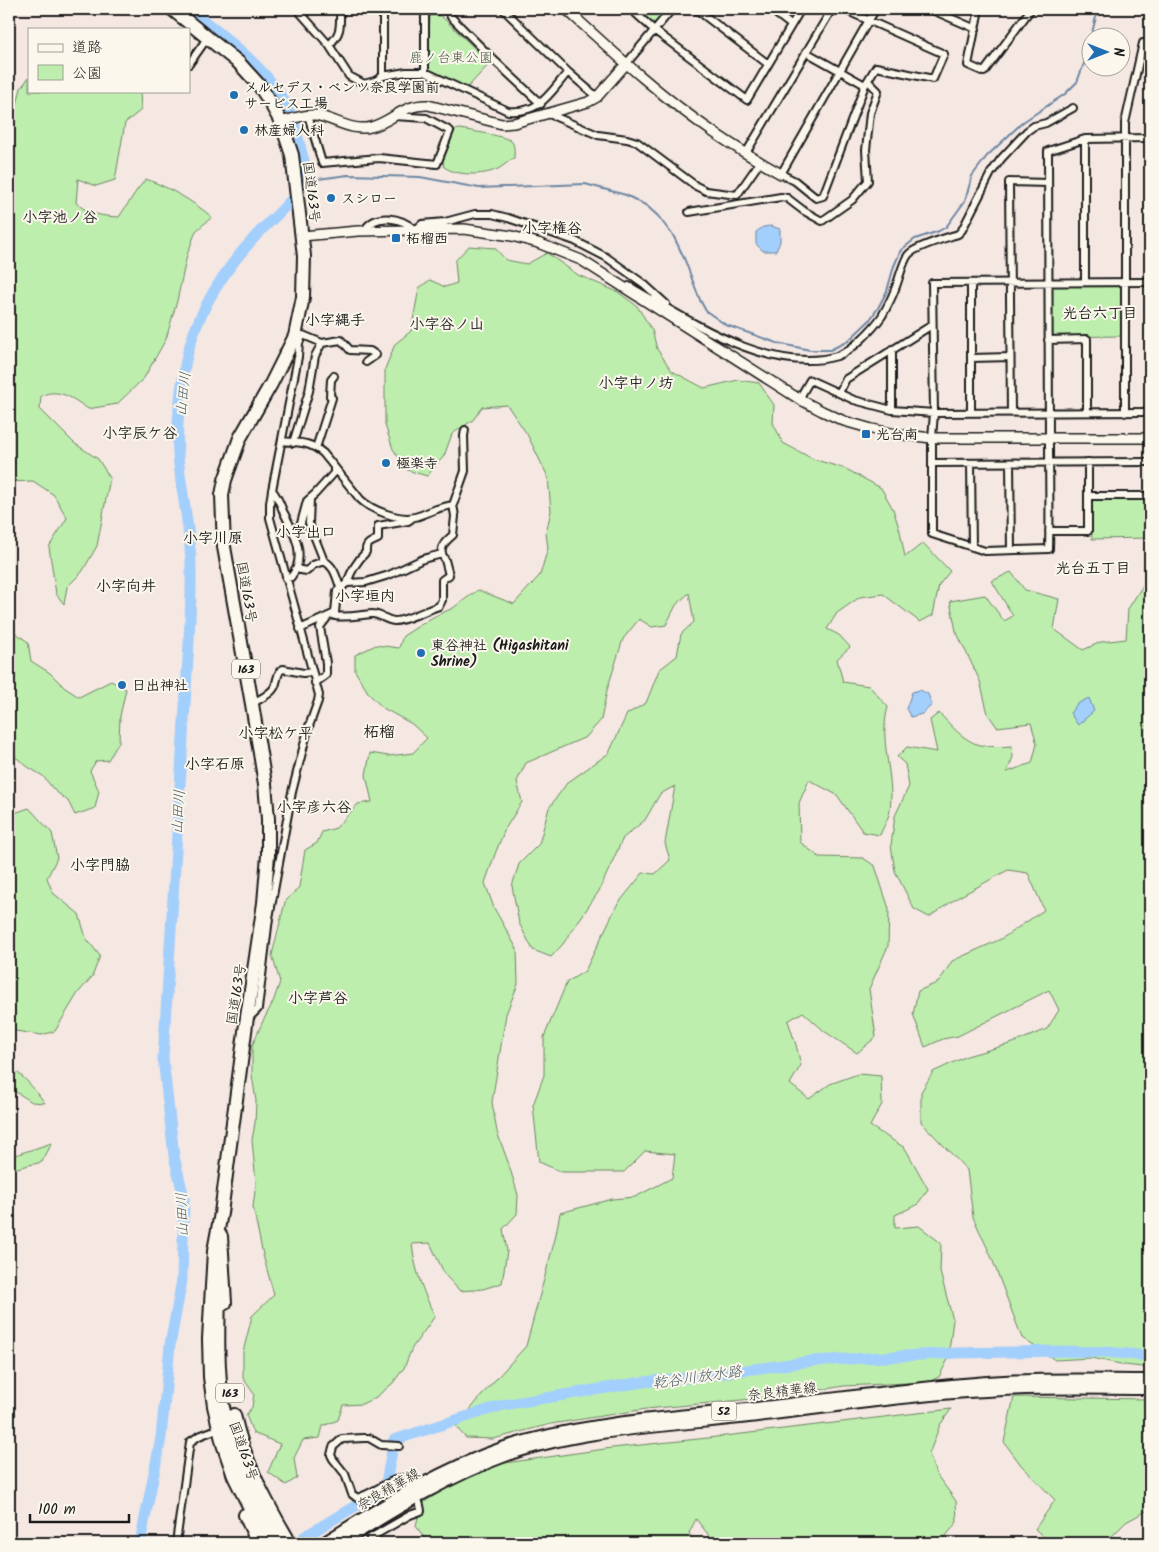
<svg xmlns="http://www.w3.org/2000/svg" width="1159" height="1552" viewBox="0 0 1159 1552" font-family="Kalam,'Klee One',sans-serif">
	<rect width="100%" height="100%" fill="#f5e7e2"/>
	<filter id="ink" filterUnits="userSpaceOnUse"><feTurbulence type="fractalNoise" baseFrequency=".02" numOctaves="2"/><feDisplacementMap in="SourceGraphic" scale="10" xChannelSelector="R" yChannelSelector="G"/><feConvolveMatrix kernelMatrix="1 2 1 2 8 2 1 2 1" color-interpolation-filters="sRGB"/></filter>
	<g filter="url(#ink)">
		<!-- green -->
		<path fill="#bdeead" stroke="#6c8564" d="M635,9H668L657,23L650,22Z
			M430,15L441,16L490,63L467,88L427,72Z
			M29,77V91H140L141,110L125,123L115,180L96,186L78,179L76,203C90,215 102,216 119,217L137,190L146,179C172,189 191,200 212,217L196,231L187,255L177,301L166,339L144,378L117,404L88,409C74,399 58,387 41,396L40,409L74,443L98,459L110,478L97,546L82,572L67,587L64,604L56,594L49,547L67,518L54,495L33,481L9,482V319L10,317L9,316V121L17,105L21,88Z
			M460,129C470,131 508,136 512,142C515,146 514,153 514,158C509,161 503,166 498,169C483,176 457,176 444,167L443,161L455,130Z
			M469,246L495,248L506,260L527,264L547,253L578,275L618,292L637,306L652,330L657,349L672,371L704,388L738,380L759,383L774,405L773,423L783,443L813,459L846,469L881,488L893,509L900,531L905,557L923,543L950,571L939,585L933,615L920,622L883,594L860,597L837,613L827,629L839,635L850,647L837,659L843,682L869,686L888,707C878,742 895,774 890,810C889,818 883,827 880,835L863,832L837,795L809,780L799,803L800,842L819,857L863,858L875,866L889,909L888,946L869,989L876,1037L857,1053L824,1031L803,1012L788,1021L796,1045L801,1065L790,1084L809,1099L830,1084L858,1074L881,1076L882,1104L870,1126L905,1148L928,1189L917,1205L895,1215V1228L919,1226L941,1243L940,1272L953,1320L948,1359L939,1377L928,1382L844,1386L784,1396L646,1409L551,1424L493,1439L466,1438L456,1427L487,1389L526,1346L555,1239L560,1213L612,1199L635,1197L672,1178L675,1154L645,1151L624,1172H562L539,1162L533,1105L544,1075V1037L567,982L585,971L617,905L643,873L655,874L670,860L665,843L675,786L660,794L645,820L623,838L599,891L563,944L551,957L533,950L519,923L512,886L519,864L539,844L549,808L567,783L609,753L627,714L646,703L659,670L677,656L681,634L694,622L689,593L676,605L666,625L652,627L639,619L623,639L607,690L601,720L586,737L526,763L517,781L522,802L505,829L495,854L485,883L494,908L517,949L518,984L506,1014L492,1102L497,1132L508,1162L518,1195L517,1214L503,1229L507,1251L502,1283L483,1289L460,1291L445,1275L430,1243L412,1244C415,1270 423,1293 435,1316L412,1348L404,1368L393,1383L376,1397L362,1404L343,1405L338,1420L323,1426L320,1438L303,1440L294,1458L297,1478L286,1485L268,1472L280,1444L253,1433L246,1415L252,1407L254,1394L243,1378V1352L252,1316L274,1295L263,1255L253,1207L256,1183L252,1140L255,1123L256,1101L252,1075V1046L262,1023L273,1002L280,982L272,955L285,902L299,887L305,850L317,843L322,832L336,828L358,804L372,802L366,775L370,753L388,756L413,753L427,738L412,724L383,708L369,694L355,671V655L376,645L399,648L403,636L433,617L453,608L478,590L514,604L540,575L548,548L546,533L551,511L548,477L527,434L507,405L482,407L473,420L452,434L444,456L427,476L407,470L393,449L385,425V369L395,344L411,331L419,288L430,280L445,287L457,283L455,261Z
			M1052,286H1119L1122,289V336L1054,337L1052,334Z
			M1091,500H1150V538L1092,539Z
			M1011,572L1025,590L1059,599L1054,629L1083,650L1101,642L1126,639L1128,609L1150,574V1368L1125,1365L1091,1358L1055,1360L1022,1338L991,1256L973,1217L967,1170L921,1122V1092L933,1072L967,1056L1013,1043L1047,1029L1059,1010L1049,990L958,1036L943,1039L925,1047L913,1014L918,991L939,982L952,961L1001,939L1044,910L1028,873L1008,870L957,898L929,917L914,909L895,871L891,845L895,816L909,786L905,764L897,757L907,747L937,752L930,720L939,713C950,724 963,741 980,745C990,747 1001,747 1012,746L1013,757L1007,772L1032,763L1037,744L1031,723L997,727L988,714L980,681L956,631L950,601L985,595L1004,621L1013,616L992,581Z
			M9,628L28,642L31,661L50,673L65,688L79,697L111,681L126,689L120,716L119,742L108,760L96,761L90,771L99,791L95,808L75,815L68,801L54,790L43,776L28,767L13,755L9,754Z
			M29,808L52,833L57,858L47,878L53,893L79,914L86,938L100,956L92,977L78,993L55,1031L42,1035L9,1030V815Z
			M9,1067C24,1075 35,1090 45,1103L32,1102L13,1090L9,1095Z
			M52,1143L42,1162L9,1170V1157Z
			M1014,1397L1150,1399V1509L1126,1522L1105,1543H1050L1035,1529L1055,1500L1021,1465L1004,1442Z
			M951,1409L940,1425L929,1454L936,1474L956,1501L957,1522L942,1541L936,1543H715L696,1519L689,1533L695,1543H428L416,1526L421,1504L464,1477L491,1465L612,1448L708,1438Z"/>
		<!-- water -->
		<path fill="#a3cffd" stroke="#6d87a3" d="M771,226L780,229V242L776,251H763L756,244V232L763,227Z
			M920,690L928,694L932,705L922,714L911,717L906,709L912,692Z
			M1089,698L1094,711L1078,725L1070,713L1077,704Z"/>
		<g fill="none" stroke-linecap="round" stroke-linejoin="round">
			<!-- stream -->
			<path stroke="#6d87a3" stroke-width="2" d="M306,177L318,179L348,175L420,177L479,188L585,184L626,195L647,206L658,216L674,237L684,258L700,300L706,311L726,325L777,343L810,350H830L848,341L869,321L878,308L887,291L894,266L901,250L915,239L939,231L946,227L965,201L972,176L987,156L1023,122L1065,94L1077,82L1085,61L1098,9"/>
			<!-- river -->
			<path stroke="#a3cffd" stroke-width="11" d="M304,1537L385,1488L394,1440L503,1405L643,1382L696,1377L812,1361L957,1353L1058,1351L1105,1352L1150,1356
				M140,1543L161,1438L170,1345L182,1280L184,1198L174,1156L163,1058L189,642C190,611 193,579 190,548C188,520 182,493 179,465C175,436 180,389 186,360C196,315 222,273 253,239C270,220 293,203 305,179C309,171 303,159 301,150C297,133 292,112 282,97C260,63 221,34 189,9"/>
			<!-- street casing -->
			<g stroke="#1c1c1c" stroke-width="10">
				<path id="street" d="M297,9L329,45
					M340,9C340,25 342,33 329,45L349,76L364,84L375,81L383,76L406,72H425L508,111C540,114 549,94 568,72
					M383,9V76
					M447,9L451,17L496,62L541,104
					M503,9L568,72L597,97
					M631,9L654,30L747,100L801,9
					M696,9L768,64
					M770,9L791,25
					M843,9L944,54L933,79L876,67L865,85L823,196L816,198L795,181L781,174L869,20L876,9
					M930,9L976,29
					M979,9L968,65L984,72L1031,9
					M425,11L449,9
					M806,52L865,85
					M189,64L208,37
					M626,64L672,9
					M425,72V9
					M549,114L598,135L627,139L637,142L696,186L706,191L737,195L760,162
					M308,115L322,163L379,158L437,164L450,131L426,118L394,116
					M1150,138L1085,139L1048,151C1048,247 1048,343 1049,439C1049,476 1050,513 1049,549L985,551L932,534V438L934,413L932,283L1150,282
					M1085,139V281
					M746,153L832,9
					M689,212L781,197L787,198L804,211L822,221L852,200L868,181L866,150L870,113L878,91L868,81
					M364,231C375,212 401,217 415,230L422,224L445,222L475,214H492L508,218L575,241L606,257L644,284L666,304
					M971,283V413
					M629,286C686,318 769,376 837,356C852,351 873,329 882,316C887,307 892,298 895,289C899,280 903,260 909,254C917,246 946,238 958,234L962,230L991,173L1001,159L1027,131L1034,126L1046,123L1073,108
					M1048,340L1087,339V412
					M322,343L341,340L350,350L370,351L376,355L366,362
					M971,358L1010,357
					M839,393L846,379L932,325
					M799,399L810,380L854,400L892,410L934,413L1150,412
					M892,410V349
					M1011,413L1009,182L1048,183
					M1125,413V123L1143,43H1150
					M282,441C299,443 308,441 323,453L360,499C371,510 399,521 415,517C423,515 430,511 437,509C442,507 448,506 453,505
					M293,443L309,391L315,356L322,343L303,335L299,343
					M316,448L332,398L330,396L331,380L334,376
					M1088,462V496
					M932,463L1150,462
					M971,463L972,547
					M1010,463L1011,550
					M272,490C277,496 280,503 283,511C293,531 308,556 291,577L286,578
					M310,499L309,523L324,561C334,566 336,576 340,587
					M294,531L300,527L307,501L315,494L334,473V467
					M1049,531H1088V496H1150
					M295,569L307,571L313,565L324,561
					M347,583C351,571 357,561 366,552C365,544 371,542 378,539V526L408,521L411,519
					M335,613V616C348,618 359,615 371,614C379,613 385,620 394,621C403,622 429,609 439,606L442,600V580L449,575L445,560L442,554
					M300,629L335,613L337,591L347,583L366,582L389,575L423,559L442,554C440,546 447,540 453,535L455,516L453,505L465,471L464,436L465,430
					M315,683L326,675V663L320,627L327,618
					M252,704C259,699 272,694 275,686C277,681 277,676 280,671L283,669L303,673L312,672
					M249,1018L258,1009L269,918L292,792L308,729L318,701L319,695L270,518V503L272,490L298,357L299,343L295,336
					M176,1543L190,1442L199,1436L212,1431
					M374,1543L370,1538L410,1515L421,1511C420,1498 411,1487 402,1478C386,1481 373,1494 357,1498L352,1494L345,1474L333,1459L331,1455L333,1447L342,1439L364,1438H369L381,1445L399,1446"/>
			</g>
			<!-- secondary casing -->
			<g stroke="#1c1c1c" stroke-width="12">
				<path id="secondary" d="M566,9C613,52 660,96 713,132C735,147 758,161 781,174
					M281,122C292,119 304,114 315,115C334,118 351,132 371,127C393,121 403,104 428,105L502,124L514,123L588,102L597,97L626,64
					M302,236L358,231L464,229L512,236L538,243L581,260L799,399L822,411L844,421L872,429L896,434L932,438H1150"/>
			</g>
			<!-- primary casing -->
			<g stroke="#1c1c1c" stroke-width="14">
				<path id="primary" d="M323,1543C381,1507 440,1469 505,1447C583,1422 667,1418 747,1409C827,1400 907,1388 987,1382C1041,1378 1096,1380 1150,1380
					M341,1543C396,1509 447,1477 508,1455C579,1430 665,1426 740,1418C822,1409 904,1395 986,1391C1041,1387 1096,1389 1150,1389"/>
			</g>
			<!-- highway casing -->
			<g stroke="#1c1c1c" stroke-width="16">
				<path id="highway" d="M172,9L239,63L259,85L270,102L281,122L292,155L304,256L303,297L295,336L271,384L240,438L225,480L222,495L224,547L252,704L265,784L268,819V855L264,903L246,1024L221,1213L214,1251L209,1339L210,1377L214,1406L223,1444L234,1476L254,1516L270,1543
					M221,1236L225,1303
					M219,1293C218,1330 217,1369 223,1407C232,1456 255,1500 279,1543
					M234,1415C244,1462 266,1502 290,1543
					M245,1515L258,1543"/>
			</g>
			<!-- street -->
			<use href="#street" stroke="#fbf7ec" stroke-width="6"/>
			<!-- secondary -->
			<use href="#secondary" stroke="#fbf7ec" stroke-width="9"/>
			<!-- primary -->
			<use href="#primary" stroke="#fbf7ec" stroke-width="10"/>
			<!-- highway -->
			<use href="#highway" stroke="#fbf7ec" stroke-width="12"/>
		</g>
	</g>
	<!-- markers -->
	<g fill="#1f6fb2" stroke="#fbf7ec" stroke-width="2">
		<circle cx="234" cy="95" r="5"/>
		<circle cx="244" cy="130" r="5"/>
		<circle cx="331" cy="198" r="5"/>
		<rect x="391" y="233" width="10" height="10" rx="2.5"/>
		<rect x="861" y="429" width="10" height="10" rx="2.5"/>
		<circle cx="386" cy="463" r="5"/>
		<circle cx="421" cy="653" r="5"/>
		<circle cx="122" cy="685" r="5"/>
	</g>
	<g text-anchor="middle" stroke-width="4" stroke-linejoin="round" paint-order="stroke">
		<!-- shield labels -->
		<g fill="#fbf7ec" stroke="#5f5e5a" stroke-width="1">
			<rect x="232" y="659.5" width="28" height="19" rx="4"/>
			<rect x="216" y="1383.5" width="28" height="19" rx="4"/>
			<rect x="711.5" y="1401.5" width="25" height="19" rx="4"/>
		</g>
		<g font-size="12" font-weight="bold" fill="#1c1c1c">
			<text x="246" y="673">163</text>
			<text x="230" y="1397">163</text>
			<text x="724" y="1415">52</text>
		</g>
		<!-- park labels -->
		<g font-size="14" fill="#4c5b48" stroke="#fbf7ec">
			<text x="451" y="62">鹿ノ台東公園</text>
		</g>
		<!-- poi labels -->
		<g font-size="14" font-weight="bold" fill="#1c1c1c" stroke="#fbf7ec" text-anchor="start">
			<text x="244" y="92">メルセデス・ベンツ奈良学園前<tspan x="244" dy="16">サービス工場</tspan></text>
			<text x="254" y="135">林産婦人科</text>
			<text x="341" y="203">スシロー</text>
			<text x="406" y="243">柘榴西</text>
			<text x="876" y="439">光台南</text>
			<text x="396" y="468">極楽寺</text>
			<text x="431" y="650">東谷神社 (Higashitani<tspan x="431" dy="16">Shrine)</tspan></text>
			<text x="132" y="690">日出神社</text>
		</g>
		<!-- street labels -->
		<g font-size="14" fill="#1c1c1c" stroke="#fbf7ec">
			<text transform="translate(312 192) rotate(83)" y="5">国道163号</text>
			<text transform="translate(247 592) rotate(80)" y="5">国道163号</text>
			<text transform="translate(236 994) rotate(-81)" y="5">国道163号</text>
			<text transform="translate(782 1391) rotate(-7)" y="5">奈良精華線</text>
			<text transform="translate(244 1451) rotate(71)" y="5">国道163号</text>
			<text transform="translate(388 1489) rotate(-30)" y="5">奈良精華線</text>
		</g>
		<!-- neighbourhood labels -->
		<g font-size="15" font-weight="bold" fill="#1c1c1c" stroke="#fbf7ec">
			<text x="60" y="222">小字池ノ谷</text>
			<text x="552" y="233">小字権谷</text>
			<text x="1100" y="318">光台六丁目</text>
			<text x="335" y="325">小字縄手</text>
			<text x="447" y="329">小字谷ノ山</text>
			<text x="636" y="388">小字中ノ坊</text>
			<text x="140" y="438">小字辰ケ谷</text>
			<text x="306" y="537">小字出口</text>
			<text x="213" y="543">小字川原</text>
			<text x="1093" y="573">光台五丁目</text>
			<text x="126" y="591">小字向井</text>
			<text x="365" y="601">小字垣内</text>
			<text x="276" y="738">小字松ケ平</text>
			<text x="215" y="769">小字石原</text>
			<text x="314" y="812">小字彦六谷</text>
			<text x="100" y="870">小字門脇</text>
			<text x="318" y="1003">小字芦谷</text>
		</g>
		<!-- water labels -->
		<g font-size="15" font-style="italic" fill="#4b5b6b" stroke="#fbf7ec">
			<text transform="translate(183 394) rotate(-84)" y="5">山田川</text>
			<text transform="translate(178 812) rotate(-87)" y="5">山田川</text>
			<text transform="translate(182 1215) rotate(-92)" y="5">山田川</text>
			<text transform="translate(697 1377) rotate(-8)" y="5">乾谷川放水路</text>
		</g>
		<!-- quarter labels -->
		<g font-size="16" font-weight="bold" fill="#1c1c1c" stroke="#fbf7ec">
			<text x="379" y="737">柘榴</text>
		</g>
	</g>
	<!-- margin -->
	<rect width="1159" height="1552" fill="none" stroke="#fbf7ec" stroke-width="30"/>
	<rect x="15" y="15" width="1129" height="1522" fill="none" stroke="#1c1c1c" stroke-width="2" filter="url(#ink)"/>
	<!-- legend -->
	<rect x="28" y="28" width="162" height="65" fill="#fbf7ec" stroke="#a29f99"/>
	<rect x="38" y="44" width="25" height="8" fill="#fbf7ec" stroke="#a29f99"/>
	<text x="72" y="52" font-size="15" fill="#1c1c1c">道路</text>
	<rect x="38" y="65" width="25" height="15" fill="#bdeead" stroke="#a29f99"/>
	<text x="72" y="78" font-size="15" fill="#1c1c1c">公園</text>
	<!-- north arrow -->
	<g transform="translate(1106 52) rotate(90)"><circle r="24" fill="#fbf7ec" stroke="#a29f99"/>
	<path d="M0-4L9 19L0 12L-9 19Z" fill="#1f6fb2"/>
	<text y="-8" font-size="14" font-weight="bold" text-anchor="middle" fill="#1c1c1c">N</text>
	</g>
	<!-- scale -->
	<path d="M30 1514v8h99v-8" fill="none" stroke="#1c1c1c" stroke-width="2.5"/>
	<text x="38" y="1514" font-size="15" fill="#1c1c1c" stroke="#fbf7ec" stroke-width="4" paint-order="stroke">100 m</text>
</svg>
